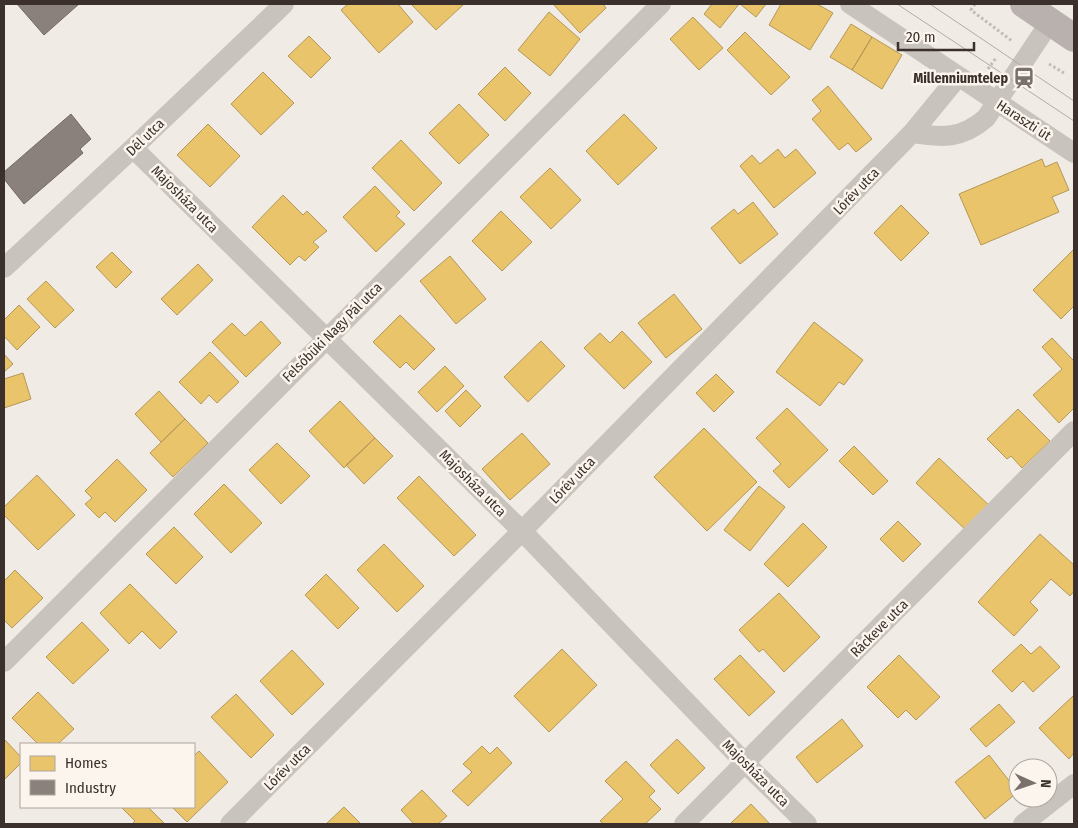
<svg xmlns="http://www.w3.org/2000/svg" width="1078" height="828" viewBox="0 0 1078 828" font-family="'Fira Sans Condensed',sans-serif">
	<rect width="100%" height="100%" fill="#f0ebe5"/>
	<!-- homes -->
	<path fill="#e9c46a" stroke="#b59857" d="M348,4H398L413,22L379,53L341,10Z
		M411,4H462L463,5L436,30Z
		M553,4H603L606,8L580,33Z
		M712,4H739L720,28L704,14Z
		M740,4H766L756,17Z
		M781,4H817L833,13L810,50L769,25Z
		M549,12L580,39L550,76L518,50Z
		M693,17L723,48L699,70L670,39Z
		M851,24L872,37L852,70L830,57Z
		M745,32L790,77L771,95L727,50Z
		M309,36L331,58L311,78L288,56Z
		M872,37L902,55L882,89L852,70Z
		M505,67L531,93L505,121L478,94Z
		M263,72L294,103L261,135L231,104Z
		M828,86L872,139L856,152L848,143L839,150L812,119L821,111L812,100Z
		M459,104L489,135L459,164L429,133Z
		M624,114L657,148L618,185L586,151Z
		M208,124L240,156L210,187L177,155Z
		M401,140L442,183L414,211L372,168Z
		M778,149L785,158L796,149L816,173L774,208L740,166L752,155L760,164Z
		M1042,159L1045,167L1057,162L1069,190L1052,197L1059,212L981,245L959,194Z
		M550,168L581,200L551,229L520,197Z
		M375,186L400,212L396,216L405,224L376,252L343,217Z
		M283,195L303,215L307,211L327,231L313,242L319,247L305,261L299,256L290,265L252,227Z
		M753,202L778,234L740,264L711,228L734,209L738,214Z
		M901,205L929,233L901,261L874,233Z
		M501,211L532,242L502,271L472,241Z
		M1074,249V306L1061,319L1033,290Z
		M112,252L132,272L116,288L96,267Z
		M450,256L486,299L456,324L420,281Z
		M198,264L213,280L177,315L161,299Z
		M46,281L74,310L55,328L27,299Z
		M674,294L702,329L666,358L638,323Z
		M19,305L40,327L17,350L4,336V320Z
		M400,315L435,349L414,370L406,362L400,368L373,342Z
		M261,321L281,343L246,377L212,342L232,323L245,336Z
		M814,322L863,360L844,385L839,382L820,406L776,372Z
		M622,331L652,362L624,389L584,348L600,333L610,343Z
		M1052,338L1074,361V408L1059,423L1033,395L1062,369L1042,347Z
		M541,341L565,366L528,402L504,377Z
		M210,352L239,382L217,403L209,395L201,404L179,382Z
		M4,354L13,364L4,372Z
		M445,366L464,386L437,412L418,392Z
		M23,373L31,399L4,408V379Z
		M716,374L734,392L714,412L696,393Z
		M466,390L481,406L460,427L445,411Z
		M159,391L185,419L161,442L135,414Z
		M340,401L375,438L344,468L309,431Z
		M787,408L828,450L789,488L773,471L781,464L756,438Z
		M1018,409L1050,441L1022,468L1011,456L1007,459L987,439Z
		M185,419L208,443L173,477L150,453Z
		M704,428L757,482L707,531L654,477Z
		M522,433L550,464L510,500L482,469Z
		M375,438L393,456L364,484L346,465Z
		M277,443L310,476L281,504L249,470Z
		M854,446L888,481L873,495L839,461Z
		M939,458L992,508L969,533L916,483Z
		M117,459L147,490L115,522L105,512L99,518L85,504L92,498L85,491Z
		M37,475L75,515L38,550L4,515V507Z
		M419,476L476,535L454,556L397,498Z
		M224,484L262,523L231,553L194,514Z
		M759,486L785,507L750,551L724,530Z
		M898,521L921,544L903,562L880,539Z
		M803,523L827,547L788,587L764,564Z
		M174,527L203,557L176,584L146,554Z
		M1040,534L1074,565V591L1070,596L1051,579L1030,602L1038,610L1014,636L978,602Z
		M384,544L424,586L397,612L357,570Z
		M15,570L43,598L12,628L4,620V581Z
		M326,574L359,608L338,629L305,595Z
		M130,584L177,632L160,649L142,631L129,644L100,613Z
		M779,593L820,637L784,672L763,649L759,652L739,630Z
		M82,622L109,650L73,684L46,657Z
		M1021,644L1031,654L1040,646L1060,667L1033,692L1023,681L1012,692L992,671Z
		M562,649L597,685L549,732L514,696Z
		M292,650L324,684L292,715L260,681Z
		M740,655L775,692L749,716L714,679Z
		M899,655L940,697L916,720L906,710L898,718L867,687Z
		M38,692L74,729L58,744H38L12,718Z
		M236,694L274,735L251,758L211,717Z
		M1074,695V753L1069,759L1039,728Z
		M999,704L1015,722L986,747L970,729Z
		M842,719L863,746L817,783L796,757Z
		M4,739L21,757V763L4,780Z
		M677,739L705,768L678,794L650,765Z
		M482,746L490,754L497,747L512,763L468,806L452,791L472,772L463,764Z
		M199,751L228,782L187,822L172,807H194V756Z
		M989,755L1018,792L985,819L955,782Z
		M626,761L655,791L649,797L661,809L645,824H604L600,821L623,799L605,781Z
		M422,790L447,816L438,824H414L401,810Z
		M751,804L770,824H730L731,823Z
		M121,807H148L165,824H132L135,821Z
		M344,807L361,824H326Z"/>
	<!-- industry -->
	<path fill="#8a817c" stroke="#726964" d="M17,4H79L44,35Z
		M71,114L91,139L80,149L83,153L24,204L4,179V172Z"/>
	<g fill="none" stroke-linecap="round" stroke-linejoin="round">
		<!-- path -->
		<path stroke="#c2bbb6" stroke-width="3" stroke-dasharray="2.5 2.5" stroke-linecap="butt" d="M975,4L971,10L1012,41
			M1049,64L1064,73
			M988,69L996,58"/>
		<!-- street -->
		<path stroke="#c9c3be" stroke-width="20" d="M850,4L1074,153
			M912,133C942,138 962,139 986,118L1050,22
			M133,148L522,531L745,763L807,824
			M4,268L133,148L284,4
			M4,662L661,4
			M230,824L522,531L912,133L958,77
			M684,824L1074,431
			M1023,824L1074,784"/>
		<!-- primary -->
		<path stroke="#b8b1ad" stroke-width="28" d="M1024,4L1074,38"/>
		<!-- tram -->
		<path stroke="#b1aca8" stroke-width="1" d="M897,4L1074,121
			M930,4L1074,101"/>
	</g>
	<!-- icons -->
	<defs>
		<g id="station-bare" transform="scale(1.725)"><path d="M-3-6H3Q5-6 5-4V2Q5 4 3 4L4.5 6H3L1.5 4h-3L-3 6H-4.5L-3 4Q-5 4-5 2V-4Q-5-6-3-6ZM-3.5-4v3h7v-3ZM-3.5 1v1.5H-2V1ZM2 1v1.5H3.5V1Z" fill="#7a716c" stroke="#fbf5ee" stroke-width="2.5" paint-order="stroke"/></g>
	</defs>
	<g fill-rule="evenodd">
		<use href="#station-bare" x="1024" y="78"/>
	</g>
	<g text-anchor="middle" stroke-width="5" stroke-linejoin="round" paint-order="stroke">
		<!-- poi labels -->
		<g font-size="14" font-weight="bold" fill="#3b302b" stroke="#fbf5ee" text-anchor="end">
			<text x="1008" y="83">Millenniumtelep</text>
		</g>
		<!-- street labels -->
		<g font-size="14" fill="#3b302b" stroke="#fbf5ee">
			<text transform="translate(1024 120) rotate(33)" y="5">Haraszti út</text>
			<text transform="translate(145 137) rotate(-44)" y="5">Dél utca</text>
			<text transform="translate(856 191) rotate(-46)" y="5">Lórév utca</text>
			<text transform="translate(185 199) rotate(45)" y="5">Majosháza utca</text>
			<text transform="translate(332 332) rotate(-45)" y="5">Felsőbüki Nagy Pál utca</text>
			<text transform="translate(572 480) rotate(-46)" y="5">Lórév utca</text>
			<text transform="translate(473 483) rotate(45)" y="5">Majosháza utca</text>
			<text transform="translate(879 628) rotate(-45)" y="5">Ráckeve utca</text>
			<text transform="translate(287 767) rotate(-45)" y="5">Lórév utca</text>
			<text transform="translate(756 773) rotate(45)" y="5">Majosháza utca</text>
		</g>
	</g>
	<!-- border -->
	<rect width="1078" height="828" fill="none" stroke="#3b302b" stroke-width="10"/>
	<!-- legend -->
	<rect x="20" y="743" width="175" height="65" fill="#fbf5ee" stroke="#aea6a0"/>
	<rect x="30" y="756" width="25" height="15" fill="#e9c46a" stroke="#aea6a0"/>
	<text x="65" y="768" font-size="15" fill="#3b302b">Homes</text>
	<rect x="30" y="780" width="25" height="15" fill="#8a817c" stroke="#aea6a0"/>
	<text x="65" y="793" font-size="15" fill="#3b302b">Industry</text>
	<!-- north arrow -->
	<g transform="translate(1033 783) rotate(93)"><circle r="24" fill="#fbf5ee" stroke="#aea6a0"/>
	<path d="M0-4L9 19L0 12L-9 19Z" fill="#7a716c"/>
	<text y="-8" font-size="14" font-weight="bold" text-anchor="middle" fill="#3b302b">N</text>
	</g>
	<!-- scale -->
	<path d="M898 42v8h76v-8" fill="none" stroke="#3b302b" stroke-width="2.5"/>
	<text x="906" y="42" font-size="15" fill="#3b302b" stroke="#fbf5ee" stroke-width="4" paint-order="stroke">20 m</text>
</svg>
